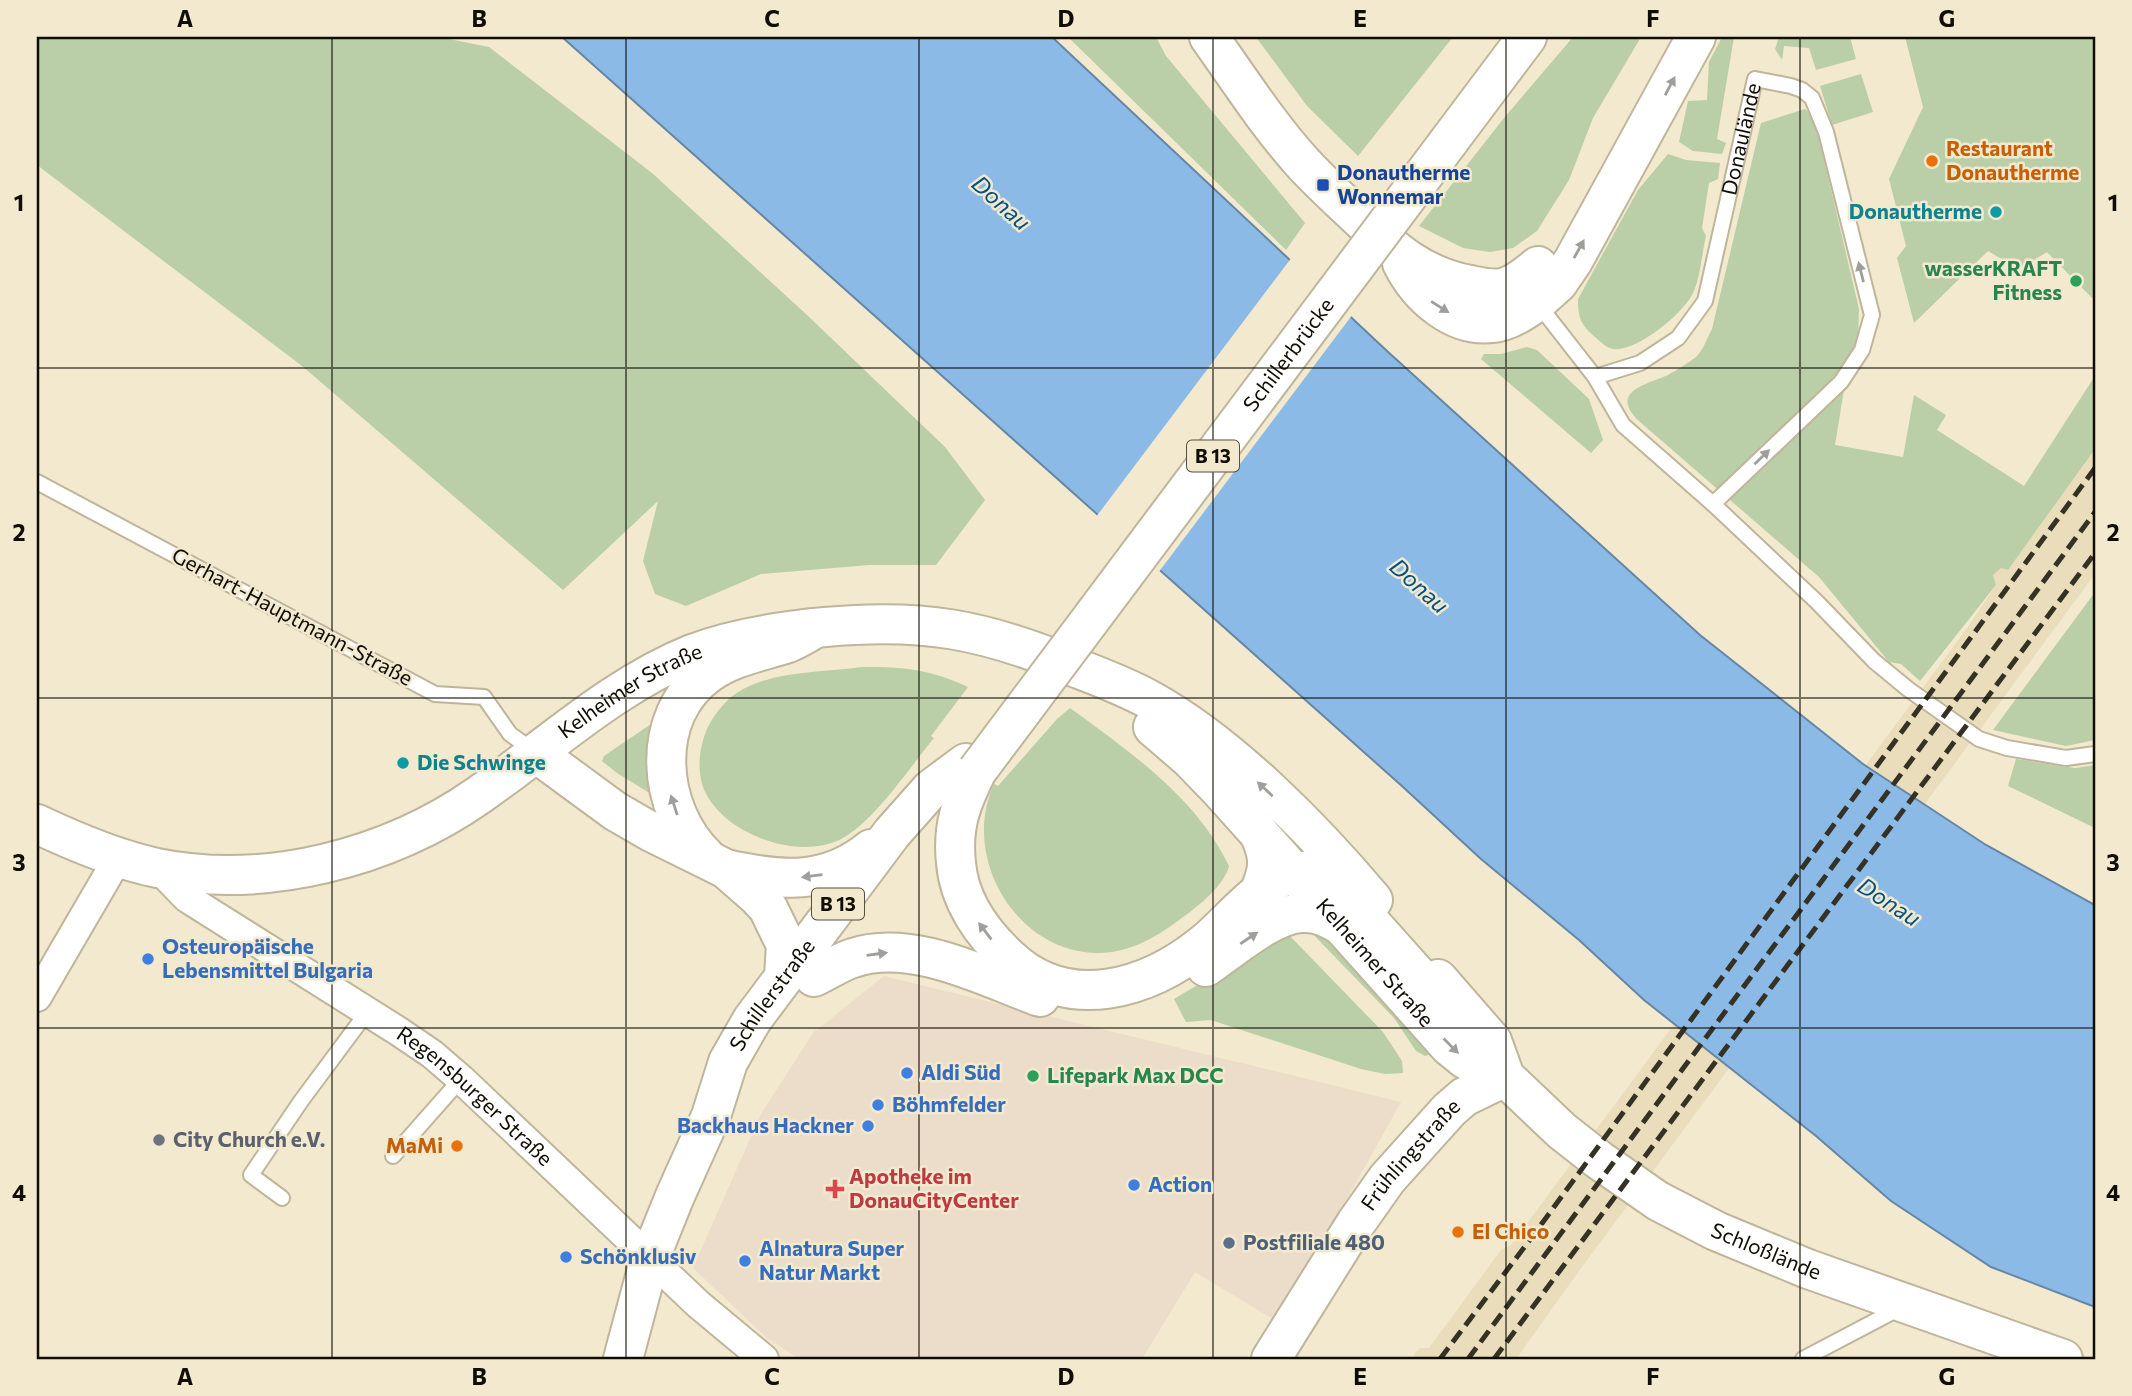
<svg xmlns="http://www.w3.org/2000/svg" width="2132" height="1396" viewBox="0 0 2132 1396" font-family="Commissioner,sans-serif">
	<rect width="100%" height="100%" fill="#f2e9ce"/>
	<!-- commercial -->
	<path fill="#ecdcca" d="M884,976L1401,1102L1278,1322L1195,1272L1142,1359H800L767,1338L693,1268L761,1114L813,1033Z"/>
	<!-- built -->
	<path fill="#e9ddbb" d="M2095,449V574L1579,1271L1516,1359H1415L1414,1354L1420,1348H1429L1501,1250L1511,1245L1970,624L1996,585L1993,575L2001,568L2008,570Z"/>
	<!-- green -->
	<path fill="#bacea7" d="M37,37H439L489,47L652,173L807,315L945,447L985,500L936,565H869L761,574L686,606L655,594L643,561L658,501L563,590L302,366L37,165Z
		M1068,37H1156L1166,56L1305,223L1286,250Z
		M1256,37H1453L1358,156L1307,106Z
		M1573,37H1641L1593,118L1569,180L1537,231L1513,248L1490,252L1463,248L1419,226L1504,118Z
		M1722,37H1734L1717,139L1726,143L1722,154L1693,151L1679,142L1688,101L1707,100L1709,62Z
		M1779,37H1850L1856,59L1816,70L1809,48L1784,46L1782,60L1775,49Z
		M1905,37H2095V301L2047,252L2019,269L1988,251L1914,323L1897,258L1906,246L1889,179L1923,107Z
		M1861,74L1873,112L1832,125L1820,86Z
		M1805,109L1814,117L1859,309L1858,339L1849,359L1835,445L1903,457L1914,395L1946,415L1937,430L2024,486L2095,376V449L2008,570L2001,568L1993,575L1996,585L1920,681L1901,664L1889,662L1819,577L1640,422C1608,392 1645,385 1668,375C1677,370 1688,363 1696,357C1703,351 1707,338 1712,329L1761,123Z
		M1668,154L1686,160L1720,163L1718,179L1709,183L1702,228L1706,236C1702,252 1700,281 1692,295C1682,314 1637,352 1613,349C1606,348 1600,341 1595,337C1581,325 1578,318 1578,299L1638,190Z
		M1527,347L1537,350L1589,399L1603,440L1591,453L1481,359L1484,354H1501Z
		M2095,592V740L2066,746L1993,730Z
		M862,667C905,667 929,669 968,687L931,736L934,738C910,767 873,823 841,839C797,862 717,832 702,784C698,768 699,753 704,737C709,720 723,702 738,692C774,670 821,673 862,667Z
		M1070,708C1130,752 1196,797 1229,866C1225,884 1198,907 1183,917C1162,933 1139,948 1112,952C1024,964 958,862 994,784L998,786L1057,719Z
		M654,722L656,797L617,773L602,761L604,756Z
		M2016,759L2075,768L2095,765V828L2008,786Z
		M1306,927L1320,929L1431,1054L1425,1056L1416,1051L1394,1018Z
		M1286,932L1383,1032L1402,1061L1403,1073L1385,1074L1361,1069L1211,1020L1186,1022L1174,999Z"/>
	<!-- water -->
	<path fill="#8bbae7" stroke="#6686a3" stroke-width="2" d="M562,37H1052L1387,351L1700,635L1863,764L1986,845L2095,905V1307L1991,1267L1891,1201L1816,1136L1644,1000L1579,940L1481,859L1403,787Z"/>
	<!-- pier -->
	<path fill="#f2e9ce" d="M1292,257L1353,314L1158,573L1096,517Z"/>
	<g fill="none" stroke-linecap="round" stroke-linejoin="round">
		<!-- lane casing -->
		<g stroke="#beb59b" stroke-width="18">
			<g id="lane">
				<path id="s1" d="M1538,304L1595,377L1640,363L1678,338L1705,301L1755,79L1791,86L1802,90L1812,98L1826,132L1872,315L1862,350L1841,382L1713,504"/>
				<path d="M1595,377L1623,425L1713,504L1817,602L1874,661L1908,689L1979,739L2007,748L2066,758L2095,754"/>
				<path d="M37,482L435,694L484,697L510,734L535,752"/>
				<path d="M393,1156L461,1079"/>
				<path d="M282,1198L251,1175L301,1101L368,1011"/>
				<path d="M1803,1359L1900,1308"/>
			</g>
		</g>
		<!-- street casing -->
		<g stroke="#beb59b" stroke-width="32">
			<g id="street">
				<path id="s2" d="M158,868L187,898L398,1031L432,1054L461,1079L698,1304L764,1359"/>
				<path d="M37,997L118,858"/>
			</g>
		</g>
		<!-- secondary casing -->
		<g stroke="#beb59b" stroke-width="42">
			<g id="secondary">
				<path d="M1209,37C1239,79 1267,123 1301,161C1319,181 1339,199 1358,217C1393,250 1421,276 1470,285C1480,287 1492,290 1502,288C1516,285 1527,275 1538,266"/>
				<path d="M1402,263C1418,295 1453,328 1493,323C1509,321 1524,311 1537,302"/>
				<path id="s3" d="M1153,727L1189,758L1221,791L1450,1047L1465,1059L1486,1071L1505,1077L1562,1131L1599,1160L1658,1201L1716,1231L1808,1269L2063,1359"/>
				<path id="s4" d="M37,824C75,842 115,859 157,868C266,890 389,858 479,795C548,747 613,686 692,654C734,638 781,631 825,627C921,618 984,629 1074,667C1100,677 1125,686 1150,700C1230,744 1314,830 1373,900"/>
				<path d="M1438,979L1492,1041L1505,1077"/>
				<path id="s5" d="M1271,1359L1356,1223L1387,1179L1449,1110L1464,1097L1505,1077"/>
			</g>
		</g>
		<!-- primary casing -->
		<g stroke="#beb59b" stroke-width="42">
			<g id="primary">
				<path d="M1449,141L1527,37"/>
				<path d="M1537,302L1558,283L1573,261L1696,37"/>
				<path d="M536,753L615,811L653,833L726,869L758,897L768,908L786,945L784,976"/>
				<path d="M977,771C961,803 952,826 956,863C959,900 982,933 1009,958C1068,1014 1149,989 1206,942C1234,919 1274,864 1315,871C1324,873 1331,880 1337,885L1428,987L1440,997L1460,1005"/>
				<path d="M1258,831C1270,857 1270,867 1259,893"/>
				<path d="M706,857C657,810 648,716 709,673C733,656 761,652 788,643C798,639 807,633 816,628"/>
				<path d="M726,869C780,881 826,886 871,849"/>
				<path d="M1206,967C1231,950 1272,914 1302,913C1318,912 1331,919 1344,927"/>
				<path d="M814,977C827,971 840,962 853,958C912,938 985,977 1040,997"/>
				<path id="s6" d="M623,1359L650,1258L675,1196L711,1116L728,1062L752,1020L892,833L931,789L966,763"/>
			</g>
		</g>
		<!-- lane -->
		<use href="#lane" stroke="#fff" stroke-width="14"/>
		<!-- street -->
		<use href="#street" stroke="#fff" stroke-width="28"/>
		<!-- secondary -->
		<use href="#secondary" stroke="#fff" stroke-width="38"/>
		<!-- primary -->
		<use href="#primary" stroke="#fff" stroke-width="38"/>
		<!-- rail -->
		<path stroke="#353125" stroke-width="5" stroke-dasharray="14 7" stroke-linecap="butt" d="M1440,1359L1532,1237L2095,468
			M1468,1359L2095,512
			M1494,1359L2095,553"/>
		<!-- primary-bridge casing -->
		<g stroke="#beb59b" stroke-width="42" stroke-linecap="butt">
			<g id="primary-bridge">
				<path id="s7" d="M977,771L1449,141"/>
			</g>
		</g>
		<!-- primary-bridge -->
		<use href="#primary-bridge" stroke="#fff" stroke-width="38"/>
	</g>
	<!-- one-way arrows -->
	<defs><path id="oneway-solid" d="M-6-.8H1V-3.2L6.5 0L1 3.2V.8H-6Z" transform="scale(1.75)"/></defs>
	<g fill="#9f9e9b">
		<use href="#oneway-solid" transform="translate(1670 86) rotate(-62)"/>
		<use href="#oneway-solid" transform="translate(1579 249) rotate(-61)"/>
		<use href="#oneway-solid" transform="translate(1861 272) rotate(-104)"/>
		<use href="#oneway-solid" transform="translate(1440 307) rotate(32)"/>
		<use href="#oneway-solid" transform="translate(1762 457) rotate(-44)"/>
		<use href="#oneway-solid" transform="translate(1265 789) rotate(-137)"/>
		<use href="#oneway-solid" transform="translate(674 805) rotate(-108)"/>
		<use href="#oneway-solid" transform="translate(812 876) rotate(173)"/>
		<use href="#oneway-solid" transform="translate(985 931) rotate(-127)"/>
		<use href="#oneway-solid" transform="translate(1249 938) rotate(-34)"/>
		<use href="#oneway-solid" transform="translate(877 954) rotate(-8)"/>
		<use href="#oneway-solid" transform="translate(1451 1046) rotate(45)"/>
	</g>
	<!-- grid -->
	<path fill="none" stroke="#100d04" stroke-width="2" stroke-opacity="0.55" d="M332,37V1359M626,37V1359M919,37V1359M1213,37V1359M1506,37V1359M1800,37V1359M37,368H2095M37,698H2095M37,1028H2095"/>
	<!-- markers -->
	<g fill="#e8710a" stroke="#f2e9ce" stroke-width="2.5">
		<circle cx="1932" cy="161" r="7"/>
		<circle cx="457" cy="1146" r="7"/>
		<circle cx="1458" cy="1232" r="7"/>
	</g>
	<rect fill="#1a4fb4" stroke="#f2e9ce" stroke-width="2.5" x="1316" y="178" width="14" height="14" rx="3.5"/>
	<g fill="#0f9aa8" stroke="#f2e9ce" stroke-width="2.5">
		<circle cx="1996" cy="212" r="7"/>
		<circle cx="403" cy="763" r="7"/>
	</g>
	<g fill="#2e9e5b" stroke="#f2e9ce" stroke-width="2.5">
		<circle cx="2076" cy="281" r="7"/>
		<circle cx="1033" cy="1076" r="7"/>
	</g>
	<g fill="#3f7fe0" stroke="#f2e9ce" stroke-width="2.5">
		<circle cx="148" cy="959" r="7"/>
		<circle cx="907" cy="1073" r="7"/>
		<circle cx="878" cy="1105" r="7"/>
		<circle cx="868" cy="1126" r="7"/>
		<circle cx="1134" cy="1185" r="7"/>
		<circle cx="566" cy="1257" r="7"/>
		<circle cx="745" cy="1261" r="7"/>
	</g>
	<circle fill="#6b7280" stroke="#f2e9ce" stroke-width="2.5" cx="159" cy="1140" r="7"/>
	<path fill="#e0444e" stroke="#f2e9ce" stroke-width="2.5" d="M831.5 1178.5h7v7h7v7h-7v7h-7v-7h-7v-7h7z"/>
	<circle fill="#5c6f8a" stroke="#f2e9ce" stroke-width="2.5" cx="1229" cy="1243" r="7"/>
	<g text-anchor="middle" stroke-width="5" stroke-linejoin="round" paint-order="stroke">
		<!-- shield labels -->
		<g fill="#f2e9ce" stroke="#544f41" stroke-width="2">
			<rect x="1187" y="440.5" width="52" height="31" rx="5"/>
			<rect x="812" y="888.5" width="52" height="31" rx="5"/>
		</g>
		<g font-size="19" font-weight="bold" fill="#100d04">
			<text x="1213" y="463">B 13</text>
			<text x="838" y="911">B 13</text>
		</g>
		<!-- street labels -->
		<g font-size="21" fill="#100d04" stroke="#f2e9ce">
			<text dy="7" stroke="none"><textPath href="#s1" startOffset="397">Donaulände</textPath></text>
			<text dy="7" stroke="none"><textPath href="#s7" startOffset="520">Schillerbrücke</textPath></text>
			<text transform="translate(292 617) rotate(28)" y="7">Gerhart-Hauptmann-Straße</text>
			<text dy="7" stroke="none"><textPath href="#s4" startOffset="651">Kelheimer Straße</textPath></text>
			<text dy="7" stroke="none"><textPath href="#s3" startOffset="324">Kelheimer Straße</textPath></text>
			<text dy="7" stroke="none"><textPath href="#s6" startOffset="396">Schillerstraße</textPath></text>
			<text dy="7" stroke="none"><textPath href="#s2" startOffset="392">Regensburger Straße</textPath></text>
			<text dy="7" stroke="none"><textPath href="#s5" startOffset="248">Frühlingstraße</textPath></text>
			<text dy="7" stroke="none"><textPath href="#s3" startOffset="817">Schloßlände</textPath></text>
		</g>
		<!-- food labels -->
		<g font-size="21" font-weight="bold" fill="#c56008" stroke="#f2e9ce" text-anchor="start">
			<text x="1946" y="156">Restaurant<tspan x="1946" dy="24">Donautherme</tspan></text>
			<text x="443" y="1153" text-anchor="end">MaMi</text>
			<text x="1472" y="1239">El Chico</text>
		</g>
		<!-- transit labels -->
		<g font-size="21" font-weight="bold" fill="#164399" stroke="#f2e9ce" text-anchor="start">
			<text x="1337" y="180">Donautherme<tspan x="1337" dy="24">Wonnemar</tspan></text>
		</g>
		<!-- culture labels -->
		<g font-size="21" font-weight="bold" fill="#0d838f" stroke="#f2e9ce" text-anchor="end">
			<text x="1982" y="219">Donautherme</text>
			<text x="417" y="770" text-anchor="start">Die Schwinge</text>
		</g>
		<!-- leisure labels -->
		<g font-size="21" font-weight="bold" fill="#27864d" stroke="#f2e9ce" text-anchor="end">
			<text x="2062" y="276">wasserKRAFT<tspan x="2062" dy="24">Fitness</tspan></text>
			<text x="1047" y="1083" text-anchor="start">Lifepark Max DCC</text>
		</g>
		<!-- shop labels -->
		<g font-size="21" font-weight="bold" fill="#366cbe" stroke="#f2e9ce" text-anchor="start">
			<text x="162" y="954">Osteuropäische<tspan x="162" dy="24">Lebensmittel Bulgaria</tspan></text>
			<text x="921" y="1080">Aldi Süd</text>
			<text x="892" y="1112">Böhmfelder</text>
			<text x="854" y="1133" text-anchor="end">Backhaus Hackner</text>
			<text x="1148" y="1192">Action</text>
			<text x="759" y="1256">Alnatura Super<tspan x="759" dy="24">Natur Markt</tspan></text>
			<text x="580" y="1264">Schönklusiv</text>
		</g>
		<!-- worship labels -->
		<g font-size="21" font-weight="bold" fill="#5b616d" stroke="#f2e9ce" text-anchor="start">
			<text x="173" y="1147">City Church e.V.</text>
		</g>
		<!-- health labels -->
		<g font-size="21" font-weight="bold" fill="#be3a42" stroke="#f2e9ce" text-anchor="start">
			<text x="849" y="1184">Apotheke im<tspan x="849" dy="24">DonauCityCenter</tspan></text>
		</g>
		<!-- service labels -->
		<g font-size="21" font-weight="bold" fill="#4e5e75" stroke="#f2e9ce" text-anchor="start">
			<text x="1243" y="1250">Postfiliale 480</text>
		</g>
		<!-- water labels -->
		<g font-size="23" font-style="italic" fill="#005186" stroke="#f2e9ce">
			<text transform="translate(1001 203) rotate(42)" y="8">Donau</text>
			<text transform="translate(1419 586) rotate(42)" y="8">Donau</text>
			<text transform="translate(1889 902) rotate(33)" y="8">Donau</text>
		</g>
	</g>
	<!-- border -->
	<rect width="2132" height="1396" fill="none" stroke="#f2e9ce" stroke-width="77"/>
	<rect x="38" y="38" width="2056" height="1320" fill="none" stroke="#100d04" stroke-width="2.5"/>
	<g font-size="23" text-anchor="middle" font-weight="bold" fill="#100d04">
		<text x="185" y="27">A</text>
		<text x="479" y="27">B</text>
		<text x="772" y="27">C</text>
		<text x="1066" y="27">D</text>
		<text x="1360" y="27">E</text>
		<text x="1653" y="27">F</text>
		<text x="1947" y="27">G</text>
		<text x="19" y="211">1</text>
		<text x="2113" y="211">1</text>
		<text x="19" y="541">2</text>
		<text x="2113" y="541">2</text>
		<text x="19" y="871">3</text>
		<text x="2113" y="871">3</text>
		<text x="19" y="1201">4</text>
		<text x="2113" y="1201">4</text>
		<text x="185" y="1385">A</text>
		<text x="479" y="1385">B</text>
		<text x="772" y="1385">C</text>
		<text x="1066" y="1385">D</text>
		<text x="1360" y="1385">E</text>
		<text x="1653" y="1385">F</text>
		<text x="1947" y="1385">G</text>
	</g>
</svg>
